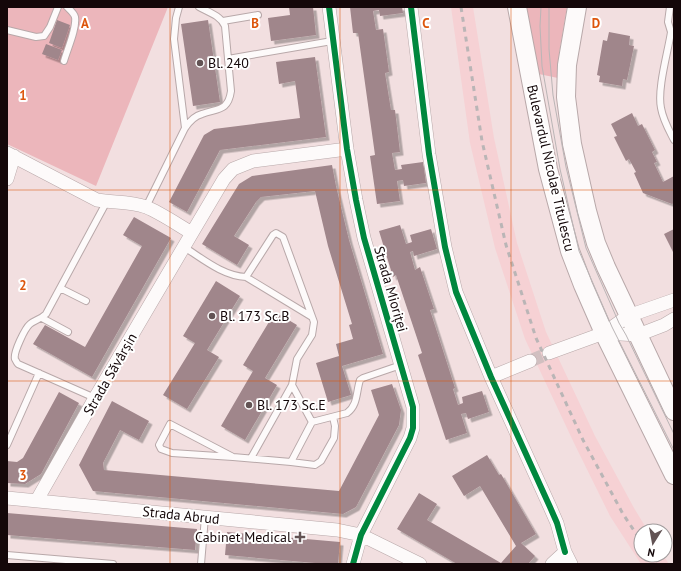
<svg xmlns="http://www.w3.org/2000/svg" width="681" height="571" viewBox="0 0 681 571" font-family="'PT Sans',sans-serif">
	<defs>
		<filter id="shadow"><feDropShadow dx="3.5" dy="3.5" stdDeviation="0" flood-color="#0004"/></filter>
	</defs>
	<rect width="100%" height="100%" fill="#f2dfe0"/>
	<!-- built -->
	<path fill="#f6d1d4" d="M451,7H473L494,138L517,243L546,332L595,436L634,508L648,531H641V555H663L669,564H641L610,516L574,443L525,339L495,248L470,143Z"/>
	<!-- green -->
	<path fill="#ecb6bb" d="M7,7H168L96,186L7,144Z
		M524,7H567L559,54L558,78L534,73Z"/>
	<!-- building -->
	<path fill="#a0868b" filter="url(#shadow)" d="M289,7H313L316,35L271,41L268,18L290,15Z
		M350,7H402L403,13L380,16L379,10L373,11L376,30L383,29L389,72L385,73L391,110H395L400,152L392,153L395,170L402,169L401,165L423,162L426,183L404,186L403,180L397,181L400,201L377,204L370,156L375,155L358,33H353Z
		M57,20L70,25L62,48L49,43Z
		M208,20L220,102L193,106L181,24Z
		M609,32L630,36L629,45L634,46L627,80L623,79L622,86L599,82L600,76L597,75L603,40L607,41Z
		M46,44L62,50L58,60L42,54Z
		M315,57L326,137L220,150L187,212L169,202L204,135L214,129L300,118L295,81L279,84L276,62Z
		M632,113L638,126L642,124L655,150L652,152L657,162L654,163L663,182L674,176V203L672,204L643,193L634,173L636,172L629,159L626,161L614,137L617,136L611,124Z
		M332,165L336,186L349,240L383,354L342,366L351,395L328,402L316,363L339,356L336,344L353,339L349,325L352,324L328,246L315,191L261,197L256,202L234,236L249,245L237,265L202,244L239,184L252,176Z
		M134,217L171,238L92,377L33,344L45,325L85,347L142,246L123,235Z
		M400,225L406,244L412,242L410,235L431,229L437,249L414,256L413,251L410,252L415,270L420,267L434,309L430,310L455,388L453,389L458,405L463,403L462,397L482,391L489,412L468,419L466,413L461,414L467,433L446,440L418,355L422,353L396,275L393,277L379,231Z
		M674,229V254L664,234Z
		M216,281L240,296L207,350L219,357L187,409L163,395L195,343L183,336Z
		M275,312L297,325L265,378L277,385L245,440L221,426L253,371L243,365Z
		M392,384L401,410L399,425L356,507L343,514L93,491L79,465L112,401L149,421L139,440L120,430L103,463L104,470L339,491L379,415L371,390Z
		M59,392L79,403L41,474L25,484L7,483V461L17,462L23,458Z
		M487,455L499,475L501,474L536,534L521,543L535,556L528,564H457L397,529L419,493L437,504L427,520L501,563L516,546L480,486L464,496L452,476Z
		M7,513L197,529L195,550L7,535Z
		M227,532L340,542L338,564H315V563L225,555Z"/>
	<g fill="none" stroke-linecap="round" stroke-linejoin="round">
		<!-- minor-tunnel -->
		<path stroke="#d1bfc0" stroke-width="13" stroke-dasharray="13 6" stroke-linecap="butt" d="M530,361L549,353"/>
		<!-- service casing -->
		<g stroke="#b8a8a9" stroke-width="8">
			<path id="service" d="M179,7L176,18L174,39L185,128
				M670,7L668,22L671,32
				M223,21L258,15
				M7,30L36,37L44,36L50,27L58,7
				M674,32H671C668,52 657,89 661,108C663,120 669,130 674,140
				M228,59L332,41
				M64,61C67,50 77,28 75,17C74,13 70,10 67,7
				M146,207L185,128C189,122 194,116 202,114C217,108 228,112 231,91L225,26C220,15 208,12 199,7
				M184,247C203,259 223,276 246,277L273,235L276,233L283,237L314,322L312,335L297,359L292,385L312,422
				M246,277L312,317
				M60,288L86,301
				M42,318L68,332
				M95,398L18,364C17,363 16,361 15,359C13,353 25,328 30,324C35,320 41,319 46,314L107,201
				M7,445L39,373
				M233,457L172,453L161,449L159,445L170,424L233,457L291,462L312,422L347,413C358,405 356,392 360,380L363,378L401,365
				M251,458L292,385
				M291,462L315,465L321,461L334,438L335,426L333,417
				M7,555L113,564
				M201,564L205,517"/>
		</g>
		<!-- minor casing -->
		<g stroke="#b8a8a9" stroke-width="14">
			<path id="minor" d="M329,7L347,149L356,200L364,238L413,407V428L410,438L361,535L353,564
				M411,7L429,154L445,247L456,292L491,377L550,507L557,523L565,552
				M7,153L97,200C114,203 129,201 146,207C161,213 178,225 192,233
				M7,179L14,156
				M604,333L638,335L664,325L674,319
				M549,353L604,333L628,316L674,300
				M491,377L530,361
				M7,498L337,530L361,535L420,564
				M37,500L95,398L192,233L224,179L233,169L253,161L347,149
				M552,564L565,552L571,564"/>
		</g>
		<!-- secondary casing -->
		<g stroke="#b8a8a9" stroke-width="20">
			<path id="secondary" d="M517,7L548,169L570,251L583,285L604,333L674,475
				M577,7L567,65L566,97L572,144L587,211L596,243L606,267L674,411"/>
		</g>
		<!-- service -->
		<use href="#service" stroke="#fdfafa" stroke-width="6"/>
		<!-- minor -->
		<use href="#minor" stroke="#fdfafa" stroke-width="13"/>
		<!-- secondary -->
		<use href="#secondary" stroke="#fdfafa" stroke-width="18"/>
		<!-- tram -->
		<path stroke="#bab5b6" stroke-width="1" d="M541,7L540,26L542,66L560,169L579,251L612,327L674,450
			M549,7V49L553,95L566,167L586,248L619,323L626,335L674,434"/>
		<!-- rail -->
		<path stroke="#bab5b6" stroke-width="3" stroke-dasharray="5 5" stroke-linecap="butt" d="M461,7L482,141L506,245L536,338L583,440L623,514L641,541
			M650,555L656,564"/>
		<!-- cycleway casing -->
		<g stroke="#fff" stroke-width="8">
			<path id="cycleway" d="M329,7L347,149L356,200L364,238L413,407V428L410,438L361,535L353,564
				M411,7L429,154L445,247L456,292L491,377L550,507L557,523L565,552"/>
		</g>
		<!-- cycleway -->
		<use href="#cycleway" stroke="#00873e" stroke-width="6"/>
	</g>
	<!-- grid -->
	<path fill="none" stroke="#dd550c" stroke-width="1" stroke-opacity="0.55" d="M170,7V564M340,7V564M511,7V564M7,190H674M7,381H674"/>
	<!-- markers -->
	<g fill="#625354" stroke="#fff" stroke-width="1.5">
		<circle cx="200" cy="63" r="4"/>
		<circle cx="212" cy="316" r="4"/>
		<circle cx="249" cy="405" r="4"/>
		<path d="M298 531h4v4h4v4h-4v4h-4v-4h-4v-4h4z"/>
	</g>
	<g text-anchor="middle" stroke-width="4" stroke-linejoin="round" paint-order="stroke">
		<!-- poi labels -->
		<g font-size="14" fill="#140709" stroke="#fff" text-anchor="start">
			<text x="208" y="68">Bl. 240</text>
			<text x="220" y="321">Bl. 173 Sc.B</text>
			<text x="257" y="410">Bl. 173 Sc.E</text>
			<text x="291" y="542" text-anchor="end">Cabinet Medical</text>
		</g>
		<!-- street labels -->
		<g font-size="14" fill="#140709" stroke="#fff">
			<text transform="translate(551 168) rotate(77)" y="5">Bulevardul Nicolae Titulescu</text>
			<text transform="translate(391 289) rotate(74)" y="5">Strada Mioriței</text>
			<text transform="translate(110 374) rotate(-60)" y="5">Strada Săvârșin</text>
			<text transform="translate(181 515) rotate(6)" y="5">Strada Abrud</text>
		</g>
	</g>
	<g font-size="13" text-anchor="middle" font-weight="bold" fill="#dd550c" stroke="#fff" stroke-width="4" stroke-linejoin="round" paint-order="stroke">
		<text x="85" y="28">A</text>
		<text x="255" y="28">B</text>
		<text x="426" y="28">C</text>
		<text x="596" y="28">D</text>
		<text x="23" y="100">1</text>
		<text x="23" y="290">2</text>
		<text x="23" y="480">3</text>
	</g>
	<!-- border -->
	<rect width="681" height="571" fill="none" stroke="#140709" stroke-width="16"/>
	<!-- north arrow -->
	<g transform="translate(653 543) rotate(191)"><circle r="19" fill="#ffffff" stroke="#a19c9d"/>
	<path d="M0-3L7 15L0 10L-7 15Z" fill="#625354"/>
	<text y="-6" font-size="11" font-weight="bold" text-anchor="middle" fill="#140709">N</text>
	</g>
</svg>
